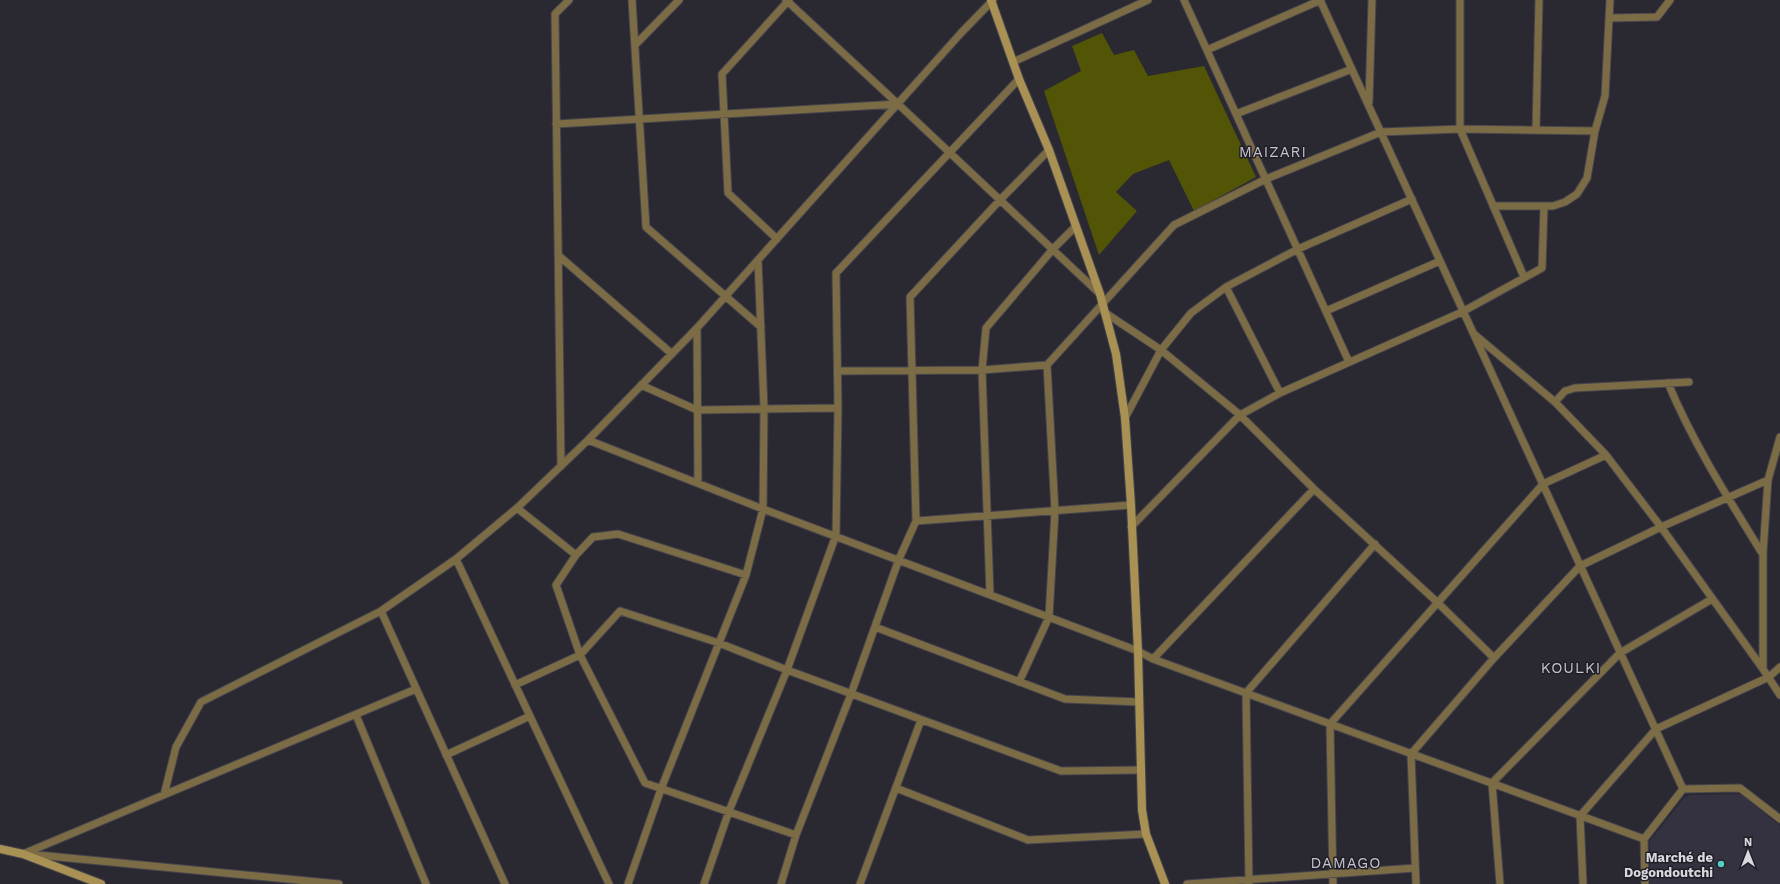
<svg xmlns="http://www.w3.org/2000/svg" width="1780" height="884" viewBox="0 0 1780 884" font-family="'Work Sans',sans-serif">
	<rect width="100%" height="100%" fill="#2a2831"/>
	<!-- built -->
	<path fill="#343140" d="M1741,794L1780,826V884H1650V841L1684,798L1690,795Z"/>
	<!-- green -->
	<path fill="#525406" d="M1102,33L1114,55L1134,50L1148,76L1204,66L1256,177L1194,211L1169,160L1133,174L1116,192L1137,211L1099,255L1044,91L1081,71L1072,46Z"/>
	<g fill="none" stroke-linecap="round" stroke-linejoin="round">
		<!-- minor casing -->
		<g stroke="#46444d" stroke-width="9">
			<path id="minor" d="M632,0L646,227L761,327
				M786,0L898,104L1100,294
				M1184,0L1349,362
				M1320,0L1683,789
				M1460,0V129L1524,277
				M1610,18L1657,17L1670,0
				M636,44L679,0
				M1207,50L1321,0
				M1013,62L1148,0
				M1369,102L1372,0
				M1236,114L1352,69
				M556,124L898,104
				M1536,129L1539,0
				M1493,206H1553L1565,202L1577,194L1587,178L1595,131L1605,96L1610,0
				M777,239L728,193L722,74L789,0
				M558,255L672,354
				M1226,287L1280,393
				M1326,311L1440,261
				M1104,312L1161,350L1240,415L1314,489L1437,602L1494,658
				M697,328L698,482
				M1475,335L1555,402L1606,455L1661,527L1763,669L1780,695
				M838,371L982,370L1047,365
				M1668,383C1693,443 1728,498 1762,553
				M641,385L697,410L838,408
				M1555,402L1565,391L1575,388L1689,382
				M1125,418L1161,350L1191,313L1226,287L1298,249L1412,199
				M588,440L763,509L1138,651L1153,659L1644,839
				M561,466L555,14L569,0
				M517,508L576,555
				M916,521L1131,505
				M1131,527L1240,415L1280,393L1462,312L1542,268L1544,206
				M456,559L609,884
				M746,575L618,534L593,537L576,555L556,585L580,655L645,783L796,835
				M990,594L982,370L986,328L1053,249L1076,226
				M381,611L505,884
				M875,627L1065,699L1139,702
				M1153,659L1314,489
				M1763,668V553L1768,480L1780,437
				M1019,682L1049,617L1055,511L1047,365L1174,225L1266,179L1381,132L1460,129L1595,131
				M515,685L580,655L620,611L719,643L787,670L1061,771L1141,770
				M356,715L426,884
				M446,755L530,716
				M896,788L1028,840L1146,834
				M164,795L176,747L201,702L381,611L456,559L517,508L588,440L697,328L961,33L993,0
				M23,854L416,689
				M27,854L339,884
				M628,884L661,789L746,575L763,509L764,408L758,260
				M704,884L729,811L787,670L836,535L838,408L836,273L1019,79
				M781,884L796,835L851,694L899,559L916,521L910,297L1000,200L1049,150
				M860,884L921,720
				M1187,884L1415,868
				M1249,884L1246,693L1375,544
				M1333,884L1330,724L1543,484L1606,455
				M1416,884L1411,754L1494,658L1580,566L1661,527L1768,480
				M1500,884L1492,783L1620,653L1712,599
				M1583,884L1580,816L1656,729L1769,677L1780,667
				M1645,884L1644,839L1683,789L1740,788L1780,819"/>
		</g>
		<!-- secondary casing -->
		<g stroke="#46444d" stroke-width="10">
			<path id="secondary" d="M991,0L1019,79L1049,150L1100,294L1116,354L1125,418L1131,505L1138,651L1142,810L1146,834L1165,884
				M0,849L23,854L101,884"/>
		</g>
		<!-- minor -->
		<use href="#minor" stroke="#7b6c46" stroke-width="7"/>
		<!-- secondary -->
		<use href="#secondary" stroke="#a99153" stroke-width="8"/>
	</g>
	<!-- markers -->
	<circle fill="#56cec3" stroke="#201f27" stroke-width="1.5" cx="1721" cy="864" r="4"/>
	<g text-anchor="middle" stroke-width="3" stroke-linejoin="round" paint-order="stroke">
		<!-- poi labels -->
		<g font-size="13" font-weight="bold" fill="#d9d8de" stroke="#201f27" text-anchor="end">
			<text x="1713" y="862">Marché de<tspan x="1713" dy="15">Dogondoutchi</tspan></text>
		</g>
		<!-- quarter labels -->
		<g font-size="15" letter-spacing="1" fill="#c5c3cf" stroke="#201f27">
			<text x="1273" y="157">MAIZARI</text>
			<text x="1571" y="673">KOULKI</text>
			<text x="1346" y="868">DAMAGO</text>
		</g>
	</g>
	<!-- north arrow -->
	<g transform="translate(1748 852)" stroke="#201f27" stroke-width="3" paint-order="stroke">
	<path d="M0-3L7 15L0 10L-7 15Z" fill="#d9d8de"/>
	<text y="-6" font-size="11" font-weight="bold" text-anchor="middle" fill="#d9d8de">N</text>
	</g>
</svg>
